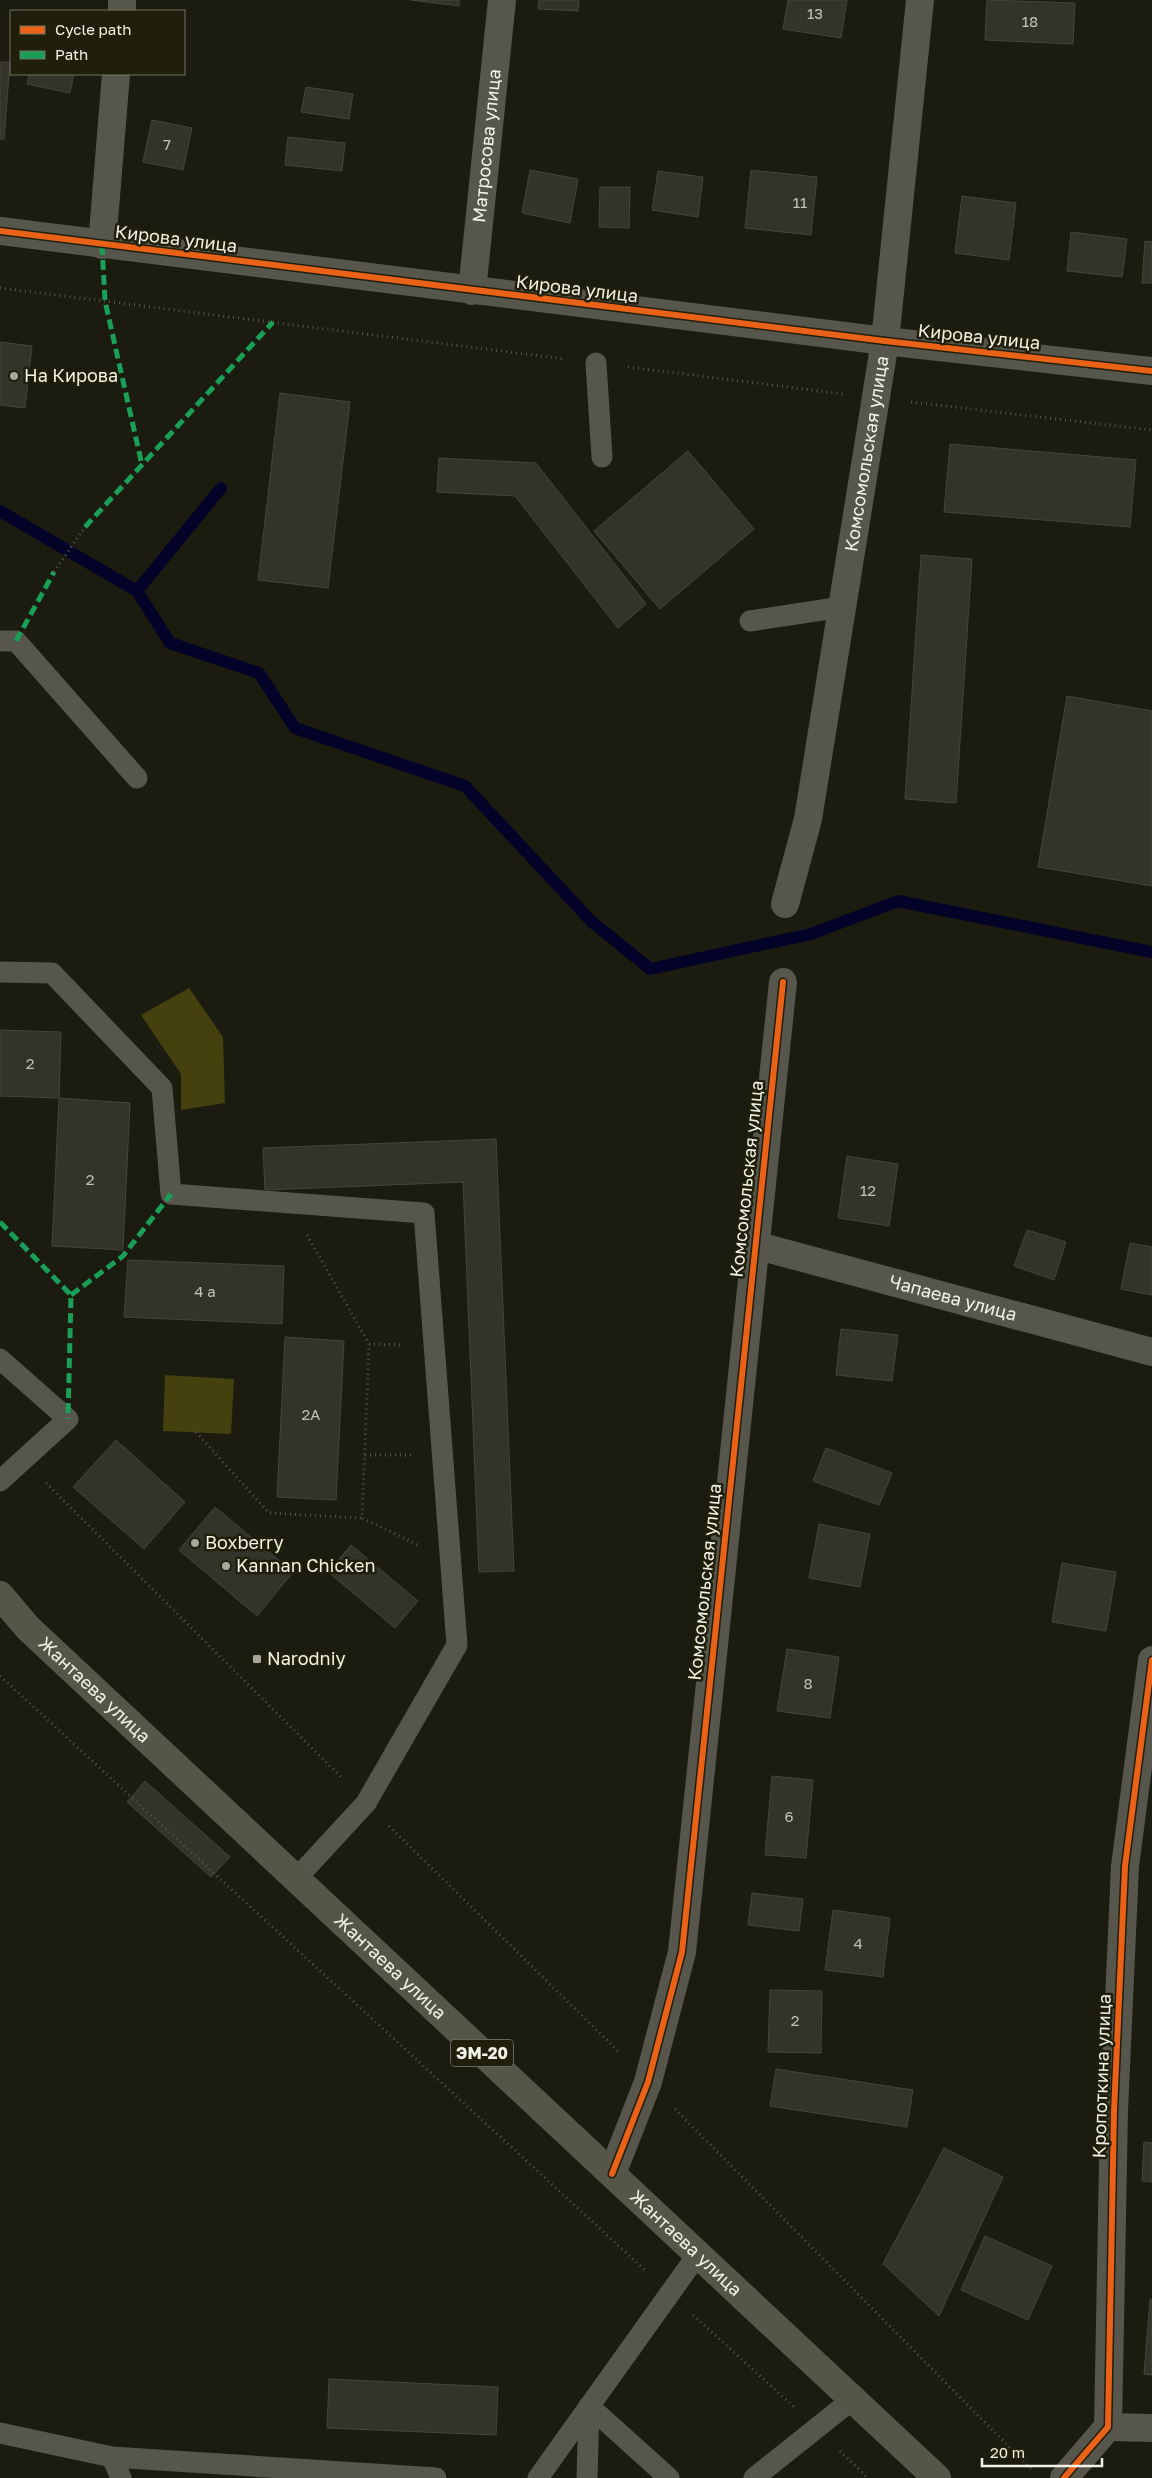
<svg xmlns="http://www.w3.org/2000/svg" width="1152" height="2478" viewBox="0 0 1152 2478" font-family="'Golos Text',sans-serif">
	<rect width="100%" height="100%" fill="#1b1b10"/>
	<!-- park -->
	<path fill="#44410f" d="M189,988L223,1037L225,1103L181,1110V1074L141,1015Z
		M165,1375L234,1379L231,1434L163,1431Z"/>
	<g fill="none" stroke-linecap="round" stroke-linejoin="round">
		<!-- stream -->
		<path stroke="#030228" stroke-width="12" d="M0,511L137,591L170,643L259,673L295,728L465,786L591,921L650,969L811,934L898,901L1152,952
			M137,591L221,488"/>
	</g>
	<!-- building -->
	<path fill="#33332a" stroke="#45453c" d="M411,0H459V6Z
		M539,0H579L578,11L538,9Z
		M788,0H847L841,38L783,29Z
		M987,0L1075,3L1073,44L985,40Z
		M0,62H10L4,139H0Z
		M29,74H74L70,93L27,84Z
		M306,87L353,94L349,119L301,112Z
		M152,120L192,128L183,170L143,162Z
		M288,137L345,143L342,171L285,165Z
		M530,170L578,179L570,223L522,213Z
		M751,170L817,177L811,235L745,228Z
		M658,171L703,177L698,217L652,210Z
		M600,187H630L629,228L599,227Z
		M962,196L1016,203L1009,260L955,253Z
		M1071,232L1127,239L1122,277L1067,271Z
		M1145,241L1152,242V283H1142Z
		M0,342L32,346L25,408L0,405Z
		M280,393L350,402L328,588L258,580Z
		M950,444L1136,460L1130,527L944,512Z
		M688,451L754,529L660,609L594,531Z
		M439,458L536,463L646,604L618,628L515,496L437,492Z
		M921,555L972,559L956,803L905,799Z
		M1067,696L1152,711V886L1038,867Z
		M0,1030L61,1032L59,1098L0,1096Z
		M59,1098L130,1103L123,1250L52,1246Z
		M496,1139L514,1571L479,1572L463,1182L265,1190L263,1148Z
		M847,1156L898,1164L889,1226L838,1218Z
		M1027,1230L1066,1242L1054,1280L1014,1266Z
		M1130,1243L1152,1247V1295L1121,1289Z
		M128,1260L284,1266L282,1324L124,1317Z
		M841,1329L898,1335L892,1381L836,1375Z
		M285,1337L344,1341L336,1500L277,1497Z
		M116,1440L185,1502L144,1549L73,1487Z
		M826,1448L892,1473L879,1505L813,1481Z
		M215,1507L293,1572L257,1616L179,1550Z
		M819,1524L870,1534L860,1587L809,1578Z
		M351,1545L418,1601L395,1628L328,1572Z
		M1062,1563L1116,1572L1106,1631L1052,1622Z
		M787,1649L839,1657L830,1718L777,1711Z
		M772,1776L813,1780L806,1858L765,1855Z
		M145,1781L230,1857L211,1877L127,1802Z
		M752,1893L803,1899L799,1931L748,1925Z
		M833,1910L890,1918L883,1977L825,1970Z
		M770,1990L822,1991L821,2053L768,2052Z
		M776,2069L913,2090L907,2127L770,2106Z
		M1144,2142L1152,2143V2182L1142,2181Z
		M944,2148L1003,2177L939,2316L883,2264Z
		M985,2236L1052,2266L1028,2320L961,2290Z
		M1150,2299L1152,2300V2375L1144,2374Z
		M329,2379L498,2387L496,2435L327,2428Z"/>
	<g fill="none" stroke-linecap="round" stroke-linejoin="round">
		<!-- path -->
		<path stroke="#56564d" stroke-width="3" stroke-dasharray="1 4" stroke-linecap="butt" d="M0,288L565,359
			M628,367L843,394
			M911,402L1152,430
			M54,572L85,527
			M307,1235L369,1344L362,1518L418,1545
			M369,1344L403,1345
			M196,1432L269,1513L362,1518
			M365,1455H412
			M46,1483L343,1779
			M0,1676L647,2272
			M389,1826L620,2053
			M675,2109L1031,2469
			M693,2315L794,2407
			M840,2451L868,2478"/>
		<!-- service -->
		<path stroke="#56564c" stroke-width="21" d="M596,363L602,457
			M750,621L842,607
			M0,641H16L137,778
			M0,972L52,973L162,1088L171,1194L424,1213L457,1645L366,1803L296,1879
			M0,1359L68,1419L0,1481
			M589,2406L669,2478
			M0,2433L112,2457L436,2478
			M112,2457L121,2478
			M538,2478L698,2254
			M587,2478L589,2406
			M754,2478L853,2399"/>
		<!-- minor -->
		<g stroke="#56564c" stroke-width="28">
			<path d="M122,11V0"/>
			<path d="M0,231L885,341L1152,371"/>
			<path d="M102,245L116,74"/>
			<path id="s1" d="M472,291L502,0"/>
			<path id="s2" d="M785,904L808,819L885,341L920,0"/>
			<path id="s3" d="M755,1245L1152,1352"/>
			<path d="M612,2174L648,2082L682,1952L783,982"/>
			<path d="M1108,2427L1152,2428"/>
			<path d="M1064,2478L1108,2427L1114,2111L1125,1866L1152,1660"/>
		</g>
		<!-- primary -->
		<path stroke="#565648" stroke-width="28" id="s4" d="M0,1595L28,1628L937,2478"/>
		<!-- quiet -->
		<path stroke="#1a9f57" stroke-width="5" stroke-dasharray="10 5" stroke-linecap="butt" d="M102,245L105,301L142,465
			M85,527L273,322
			M16,641L54,572
			M0,1222L71,1295L68,1419
			M71,1295L123,1256L171,1194"/>
		<!-- cycleway casing -->
		<g stroke="#1f1f0c" stroke-width="9">
			<path id="cycleway" d="M0,231L885,341L1152,371
				M612,2174L648,2082L682,1952L783,982
				M1064,2478L1108,2427L1114,2111L1125,1866L1152,1660"/>
		</g>
		<!-- cycleway -->
		<use href="#cycleway" stroke="#ea6118" stroke-width="6"/>
	</g>
	<!-- markers -->
	<g fill="#a7a79b" stroke="#1f1f0c" stroke-width="2">
		<circle cx="14" cy="376" r="5"/>
		<circle cx="195" cy="1543" r="5"/>
		<circle cx="226" cy="1566" r="5"/>
		<rect x="252" y="1654" width="10" height="10" rx="2.5"/>
	</g>
	<g text-anchor="middle" stroke-width="5" stroke-linejoin="round" paint-order="stroke">
		<!-- number labels -->
		<g font-size="15" fill="#c2c2b7">
			<text x="815" y="19">13</text>
			<text x="1030" y="27">18</text>
			<text x="167" y="150">7</text>
			<text x="800" y="208">11</text>
			<text x="30" y="1069">2</text>
			<text x="90" y="1185">2</text>
			<text x="868" y="1196">12</text>
			<text x="205" y="1297">4 а</text>
			<text x="311" y="1420">2А</text>
			<text x="808" y="1689">8</text>
			<text x="789" y="1822">6</text>
			<text x="858" y="1949">4</text>
			<text x="795" y="2026">2</text>
		</g>
		<!-- shield labels -->
		<rect fill="#1f1f0c" stroke="#b3b3a5" stroke-width="1" x="451" y="2039.5" width="62" height="27" rx="4"/>
		<g font-size="16" font-weight="bold" fill="#f2f2e6">
			<text x="482" y="2059">ЭМ-20</text>
		</g>
		<!-- street labels -->
		<g font-size="18" fill="#f2f2e6" stroke="#1f1f0c">
			<text dy="6" stroke="none"><textPath href="#s1" startOffset="146">Матросова улица</textPath></text>
			<text transform="translate(176 239) rotate(7)" y="6">Кирова улица</text>
			<text transform="translate(577 289) rotate(7)" y="6">Кирова улица</text>
			<text transform="translate(979 337) rotate(6)" y="6">Кирова улица</text>
			<text dy="6" stroke="none"><textPath href="#s2" startOffset="458">Комсомольская улица</textPath></text>
			<text transform="translate(747 1179) rotate(-84)" y="6">Комсомольская улица</text>
			<text dy="6" stroke="none"><textPath href="#s3" startOffset="205">Чапаева улица</textPath></text>
			<text transform="translate(705 1582) rotate(-84)" y="6">Комсомольская улица</text>
			<text dy="6" stroke="none"><textPath href="#s4" startOffset="134">Жантаева улица</textPath></text>
			<text dy="6" stroke="none"><textPath href="#s4" startOffset="539">Жантаева улица</textPath></text>
			<text transform="translate(1102 2076) rotate(-88)" y="6">Кропоткина улица</text>
			<text dy="6" stroke="none"><textPath href="#s4" startOffset="944">Жантаева улица</textPath></text>
		</g>
		<!-- poi labels -->
		<g font-size="18" fill="#f2f2e6" stroke="#1f1f0c" text-anchor="start">
			<text x="24" y="382">На Кирова</text>
			<text x="205" y="1549">Boxberry</text>
			<text x="236" y="1572">Kannan Chicken</text>
			<text x="267" y="1665">Narodniy</text>
		</g>
	</g>
	<!-- legend -->
	<rect x="10" y="10" width="175" height="65" fill="#1f1f0c" stroke="#737363"/>
	<rect x="20" y="26" width="25" height="8" fill="#ea6118" stroke="#737363"/>
	<text x="55" y="35" font-size="15" fill="#f2f2e6">Cycle path</text>
	<rect x="20" y="51" width="25" height="8" fill="#1a9f57" stroke="#737363"/>
	<text x="55" y="60" font-size="15" fill="#f2f2e6">Path</text>
	<!-- scale -->
	<path d="M982 2458v8h120v-8" fill="none" stroke="#f2f2e6" stroke-width="2.5"/>
	<text x="990" y="2458" font-size="15" fill="#f2f2e6" stroke="#1f1f0c" stroke-width="4" paint-order="stroke">20 m</text>
</svg>
